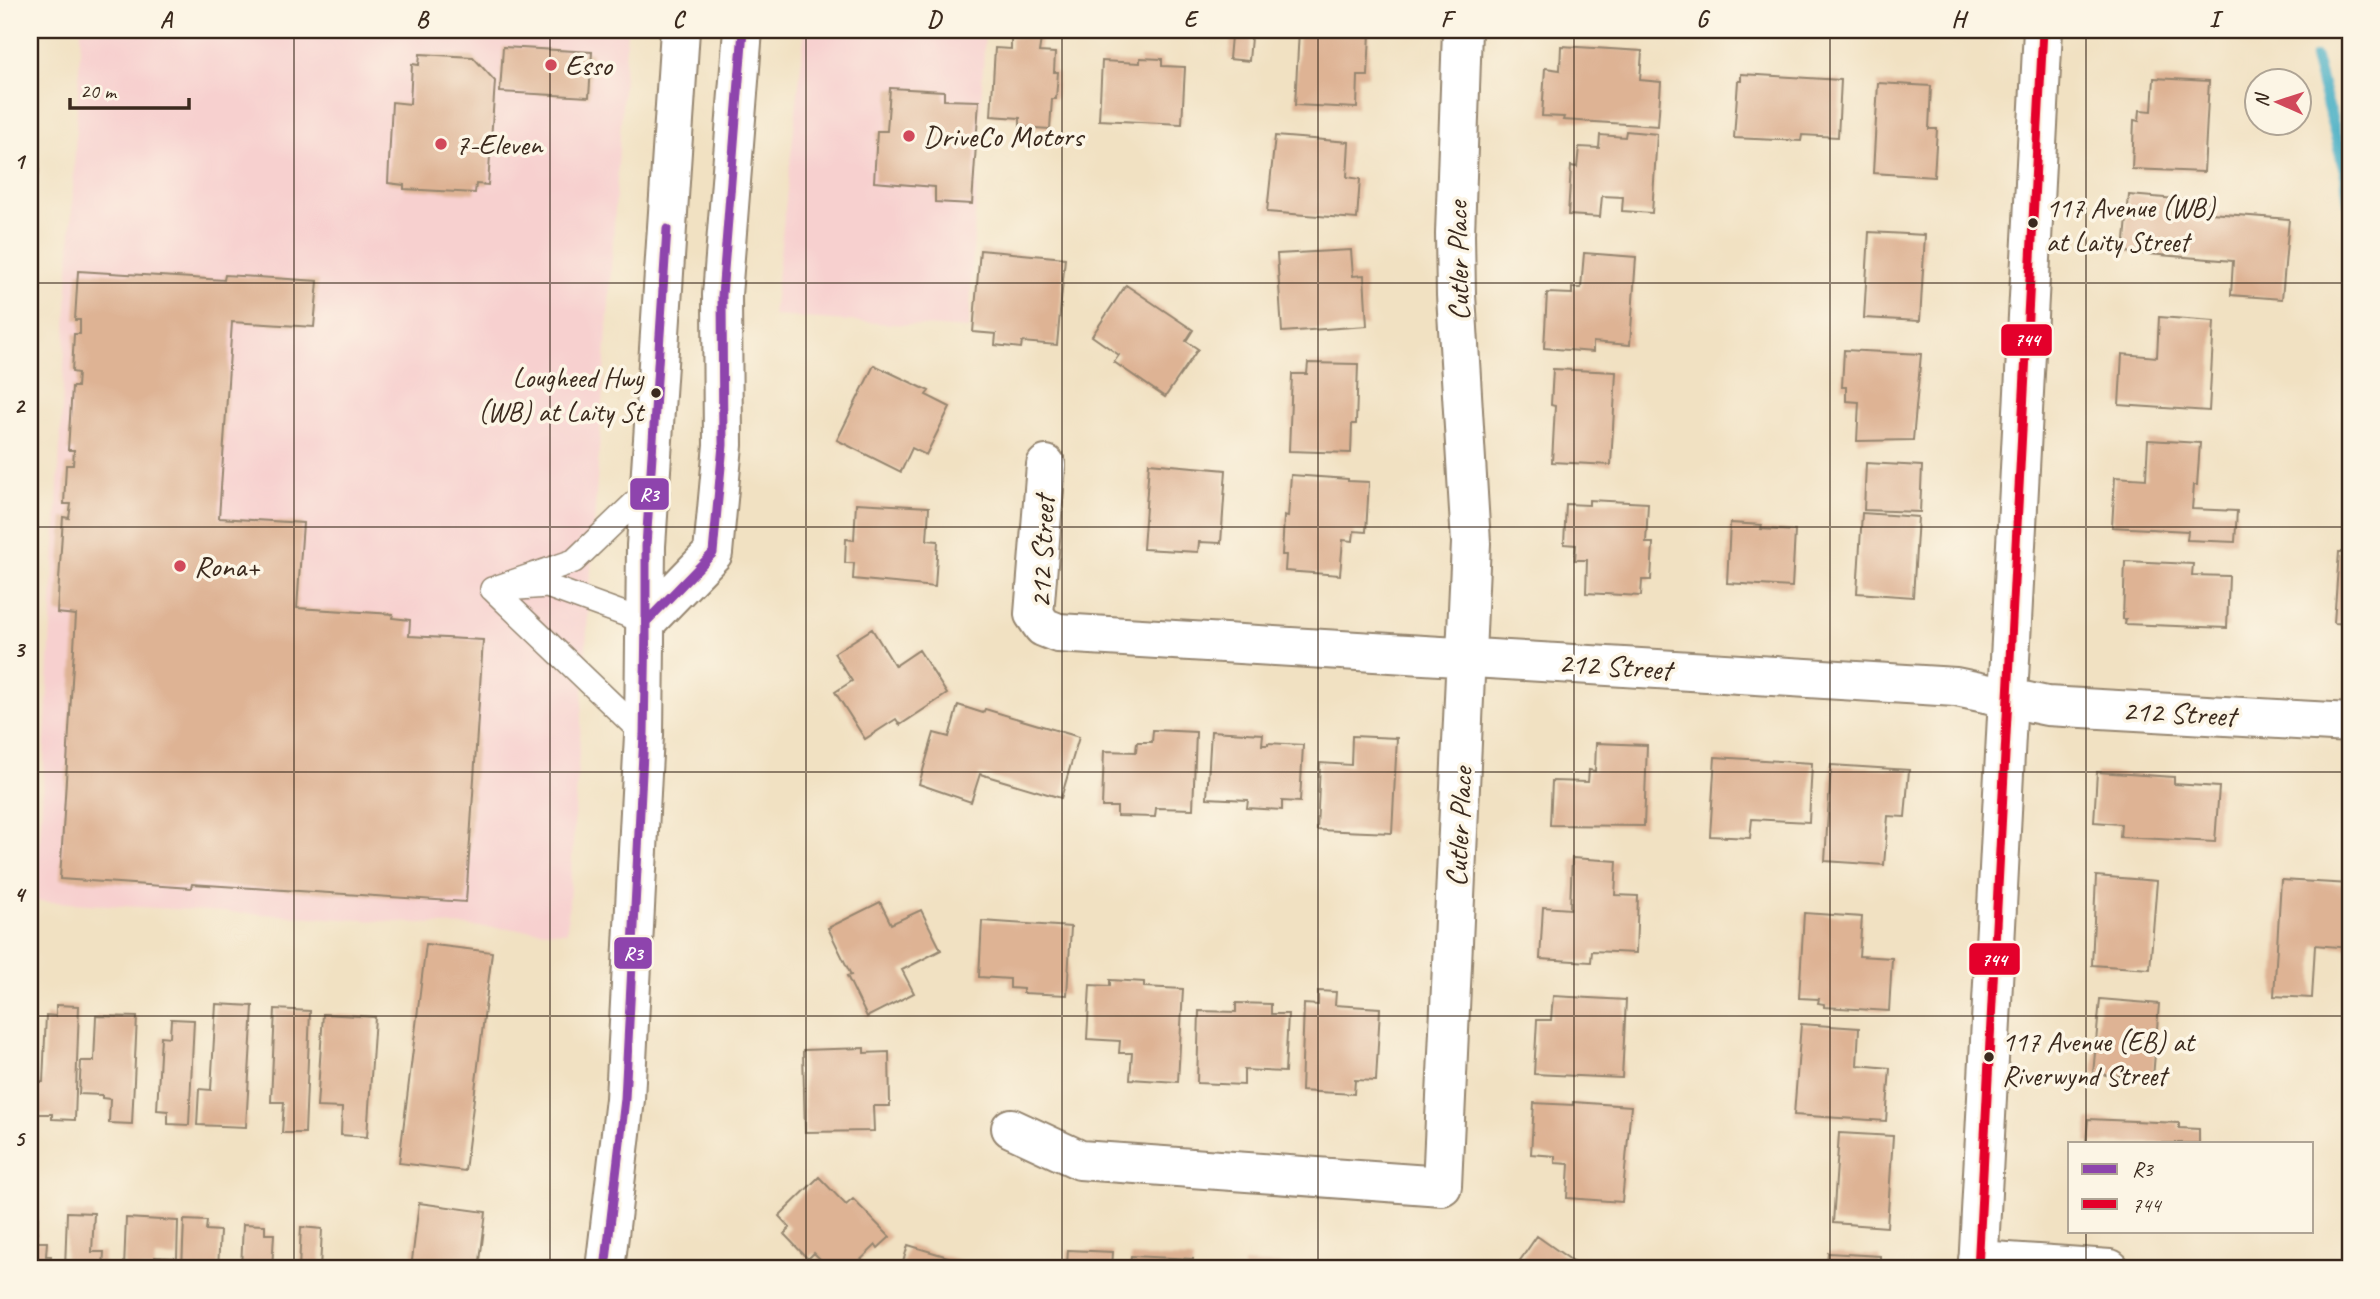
<svg xmlns="http://www.w3.org/2000/svg" width="2380" height="1299" viewBox="0 0 2380 1299" font-family="Caveat,sans-serif">
	<rect width="100%" height="100%" fill="#fcf5e5"/>
	<filter id="ink" filterUnits="userSpaceOnUse"><feTurbulence type="fractalNoise" baseFrequency=".0143" numOctaves="2"/><feDisplacementMap in="SourceGraphic" scale="14" xChannelSelector="R" yChannelSelector="G"/><feConvolveMatrix kernelMatrix="1 2 1 2 8 2 1 2 1" color-interpolation-filters="sRGB"/></filter>
	<filter id="wash" filterUnits="userSpaceOnUse"><feTurbulence type="fractalNoise" baseFrequency=".00686" numOctaves="4" result="noise"/><feDisplacementMap in="SourceGraphic" scale="28" xChannelSelector="R" yChannelSelector="G"/><feGaussianBlur stdDeviation="1.57" result="paint"/><feColorMatrix in="noise" values="0 0 0 0 0 0 0 0 0 0 0 0 0 0 0 0 0 1.4 0 .05"/><feComposite in="paint" operator="in"/></filter>
	<g filter="url(#wash)">
		<rect width="100%" height="100%" fill="#f1e1c2"/>
		<!-- built -->
		<path fill="#f7d0cf" d="M81,30H627L567,932L37,901Z
			M805,30H985L969,329L773,316Z"/>
		<g fill="none" stroke-linecap="round" stroke-linejoin="round">
			<!-- stream -->
			<path stroke="#46afc5" stroke-width="12" d="M2315,58L2345,170L2350,209"/>
		</g>
		<g id="blocks">
			<!-- building -->
			<path fill="#deb394" d="M1299,30L1370,32L1368,76H1358L1357,108L1295,105Z
				M1231,36L1251,37L1249,61L1229,59Z
				M1011,37L1041,39L1039,52L1055,53L1054,72H1058L1056,99H1052L1050,129L1020,127V118L991,116L995,48L1011,49Z
				M1561,46L1642,51L1640,80L1661,82L1658,126L1563,120L1564,117L1542,116L1545,68L1560,70Z
				M503,47L592,52L589,97L500,92Z
				M420,54L473,57L495,81L488,185L476,184L475,193L404,189V185L388,183L392,102L410,104L412,64L419,65Z
				M1140,58L1162,59V66L1185,67L1182,124L1099,120L1102,61L1140,63Z
				M1741,74L1841,80L1838,137L1802,135L1801,141L1734,138L1738,81H1741Z
				M2154,78L2209,81L2204,172L2132,169L2134,120L2139,121L2140,110L2152,111Z
				M1878,83L1931,86L1929,129H1937L1934,177L1873,173Z
				M890,88L944,91V100L979,101L972,204L935,202V187L874,182L877,131H887Z
				M1626,131L1657,134L1652,213L1622,211L1623,197L1602,196L1600,217L1568,215L1571,166L1577,167L1579,147L1599,148L1600,135L1625,137Z
				M1275,136L1349,142L1347,177L1360,179L1357,219L1267,212Z
				M30,161H39L38,176H33V198H30Z
				M2129,195L2212,202L2211,213L2289,219L2282,299L2231,295L2233,261L2124,252Z
				M1869,232L1925,235L1920,321L1864,318Z
				M980,250L1065,258L1057,345L1022,342L1021,348L995,345L996,334L973,332Z
				M1351,250L1353,276L1364,275L1367,326L1282,332L1277,254Z
				M1584,253L1636,257L1630,345L1593,342V352L1544,348L1547,293L1572,294V288H1581Z
				M78,271L224,280L225,275L318,281L314,327L232,322L219,518L303,523L297,608L393,614L392,618L410,620L409,636L483,640L466,902L192,884L191,888L60,879L76,615L57,613L63,517L69,518L71,504H64L66,465H73L74,450H68L72,387H77L78,373L72,372L74,334H80V320H75Z
				M1126,285L1193,330L1186,341L1198,349L1165,397L1114,362L1119,355L1092,336Z
				M2159,317L2214,321L2209,411L2119,405L2122,354L2157,357Z
				M1844,350L1921,354L1913,440L1857,441L1859,402L1846,401V387H1842Z
				M1308,363L1358,364L1356,424H1352L1351,453L1289,451L1292,374H1307Z
				M874,365L929,391L926,395L950,407L926,455L912,448L901,472L837,440Z
				M1553,369L1616,372L1611,465L1552,462L1555,406L1551,405Z
				M2148,440L2200,443L2197,485H2194L2192,509L2237,511L2235,542L2187,540L2188,531L2112,527L2115,477L2146,479Z
				M1149,463L1226,470L1221,543L1199,542L1198,552L1143,549Z
				M1866,463L1922,466L1920,512L1864,510Z
				M1291,475L1348,479V481L1369,482L1366,532L1354,531L1353,541L1343,540L1340,575L1285,571L1286,555H1282L1284,516L1288,517Z
				M1589,500L1648,503L1646,543H1653L1651,580H1642L1641,596L1586,593L1587,560H1575L1576,545L1564,544L1566,504L1589,505Z
				M856,503L929,507L927,540L938,541L935,587L853,579L854,563H845L846,539L854,540Z
				M1862,513L1918,517L1913,597L1857,593Z
				M1730,523L1762,525L1761,529L1795,531L1792,587L1727,583Z
				M2339,552H2350V624L2334,623Z
				M2125,561L2193,564L2192,575L2229,576L2227,628L2125,624L2126,619H2123Z
				M872,629L895,666L919,650L947,694L900,725L896,719L865,739L835,692L852,681L834,653Z
				M958,705L983,713L985,709L1079,737L1061,798L980,774L971,802L919,784L934,733L949,737Z
				M1153,730L1196,732L1193,809L1156,808L1155,817L1117,816V807H1102L1104,751L1136,752L1137,742H1152Z
				M1211,731L1263,734L1262,745H1268V743L1303,745L1300,802L1282,801V810L1247,808L1248,800L1207,798Z
				M1352,736L1397,738L1392,833L1317,830L1320,763L1351,765Z
				M1596,743L1647,745L1644,826L1550,825L1552,781L1588,782L1589,770L1595,771Z
				M1715,757L1812,763L1809,822L1752,819L1750,838L1710,836Z
				M1831,765L1909,770L1905,817L1888,816L1884,865L1825,861Z
				M2097,772L2174,777V784L2219,787L2215,842L2120,837L2121,824L2094,822Z
				M1572,858L1617,861L1615,895L1638,896L1636,953L1592,951L1591,962L1540,959L1543,907L1570,909Z
				M2096,876L2157,881L2150,969L2092,965Z
				M2281,880L2350,884V948L2315,945L2312,998L2274,996Z
				M880,902L891,924L921,910L941,950L902,970L914,993L867,1017L847,976L851,975L828,928Z
				M1804,913L1862,917L1859,956L1892,958L1889,1011L1824,1007V1004L1818,1003L1819,999L1799,998Z
				M982,921L1071,927L1067,995L1023,993V989L1010,988V979L979,977Z
				M426,944L492,952L465,1171L399,1163Z
				M1110,980L1144,982V987L1183,989L1178,1082L1130,1079L1132,1053H1119L1120,1041L1087,1039L1090,985L1110,986Z
				M1318,991L1336,992L1335,1005L1380,1008L1376,1081L1355,1080L1354,1094L1301,1091L1304,1004L1318,1005Z
				M1553,996L1626,1000L1622,1078L1534,1074L1537,1020H1551Z
				M2100,999L2159,1004L2153,1078L2093,1074Z
				M1236,1003L1271,1004V1014H1288L1285,1072L1244,1070V1085L1197,1083L1199,1011L1236,1012Z
				M216,1004L253,1006L246,1127L197,1125L199,1089L211,1090Z
				M56,1005L79,1006L75,1120L52,1119V1114H32L33,1082H43L46,1015L56,1016Z
				M275,1009L310,1011L305,1133H282L284,1102H271Z
				M323,1014L375,1017L367,1137L341,1135L342,1108L317,1107Z
				M96,1016L137,1017L132,1124L109,1123L110,1099L102,1098V1095L79,1094L81,1061H94Z
				M171,1019L194,1020L189,1125L168,1124V1111L157,1110L161,1036L170,1037Z
				M1801,1024L1859,1028L1857,1065L1890,1068L1886,1121L1794,1115Z
				M864,1048V1053L889,1052L890,1106H873L874,1131L805,1132L803,1050Z
				M1573,1102L1631,1106L1622,1202L1567,1198L1569,1164L1555,1163V1156L1531,1154L1534,1103L1573,1105Z
				M2088,1119L2179,1123V1128L2199,1129V1143H2086Z
				M1839,1133L1893,1136L1887,1227L1833,1223Z
				M819,1177L846,1205L853,1199L890,1237L878,1248L876,1245L851,1269H830L814,1253L808,1259L784,1234L790,1228L779,1216Z
				M419,1203L486,1212L479,1269H411Z
				M30,1210L38,1211L37,1242H47L46,1256H51L50,1269H30Z
				M67,1212L94,1213L92,1252H104L103,1269H65Z
				M126,1218L178,1221L177,1258L155,1257L154,1269H124Z
				M184,1220L207,1221L206,1230L220,1231L218,1269H182Z
				M243,1224L265,1225V1234H274L272,1269H241Z
				M301,1227L322,1229L320,1269H299Z
				M1537,1236L1578,1265L1575,1269H1514Z
				M908,1245L988,1269H901Z
				M1068,1250L1113,1252L1112,1269H1054V1264L1067,1265Z
				M1828,1253L1880,1256V1269H1827Z
				M1131,1256L1193,1259L1192,1269H1130Z
				M1243,1263L1291,1265V1269H1243Z"/>
		</g>
	</g>
	<g filter="url(#ink)">
		<use href="#blocks" fill-opacity="0" stroke="#968670" stroke-width="2"/>
		<g fill="none" stroke-linecap="round" stroke-linejoin="round">
			<!-- service casing -->
			<g stroke="#968670" stroke-width="26">
				<path id="service" d="M519,588L547,586L646,622
					M492,589L644,735
					M492,589L574,561L649,489"/>
			</g>
			<!-- minor casing -->
			<g stroke="#968670" stroke-width="42">
				<path id="minor" d="M1046,465L1034,614L1043,627L1058,633L1956,687L2047,706L2350,723
					M1011,1128L1080,1160L1442,1186L1471,543L1456,295L1455,234L1462,30
					M1978,1260L2110,1269"/>
			</g>
			<!-- tertiary casing -->
			<g stroke="#968670" stroke-width="42">
				<path id="tertiary" d="M1978,1269L2043,30"/>
			</g>
			<!-- trunk casing -->
			<g stroke="#968670" stroke-width="42">
				<path id="trunk" d="M646,622L713,553L723,445L722,295L743,30
					M605,1269L625,1099L644,735L646,546L680,30"/>
			</g>
			<!-- service -->
			<use href="#service" stroke="#fff" stroke-width="23"/>
			<!-- minor -->
			<use href="#minor" stroke="#fff" stroke-width="38"/>
			<!-- tertiary -->
			<use href="#tertiary" stroke="#fff" stroke-width="38"/>
			<!-- trunk -->
			<use href="#trunk" stroke="#fff" stroke-width="38"/>
			<!-- bus-1 casing -->
			<g stroke="#fcf5e5" stroke-width="14">
				<path id="bus-1" d="M646,655V546L667,229
					M605,1269L625,1099L644,735L646,622L713,553L723,445L722,295L743,30"/>
			</g>
			<!-- bus-2 casing -->
			<g stroke="#fcf5e5" stroke-width="14">
				<path id="bus-2" d="M1978,1269L2043,30"/>
			</g>
			<!-- bus-1 -->
			<use href="#bus-1" stroke="#8e44ad" stroke-width="9"/>
			<!-- bus-2 -->
			<use href="#bus-2" stroke="#e4002b" stroke-width="9"/>
		</g>
	</g>
	<!-- grid -->
	<path fill="none" stroke="#3b2a1e" stroke-width="2" stroke-opacity="0.55" d="M294,30V1269M550,30V1269M806,30V1269M1062,30V1269M1318,30V1269M1574,30V1269M1830,30V1269M2086,30V1143M30,283H2350M30,527H2350M30,772H2350M30,1016H2350M2086,1231V1269"/>
	<!-- markers -->
	<g fill="#d1495b" stroke="#fcf5e5" stroke-width="2.5">
		<circle cx="551" cy="65" r="7"/>
		<circle cx="909" cy="136" r="7"/>
		<circle cx="441" cy="144" r="7"/>
		<circle cx="180" cy="566" r="7"/>
	</g>
	<g fill="#3b2a1e" stroke="#fcf5e5" stroke-width="2.5">
		<circle cx="2033" cy="223" r="6"/>
		<circle cx="656" cy="393" r="6"/>
		<circle cx="1989" cy="1057" r="6"/>
	</g>
	<g text-anchor="middle" stroke-width="7" stroke-linejoin="round" paint-order="stroke">
		<!-- bus labels -->
		<g font-size="28" fill="#3b2a1e" stroke="#fcf5e5" text-anchor="start">
			<text x="2046" y="217">117 Avenue (WB)<tspan x="2046" dy="34">at Laity Street</tspan></text>
			<text x="643" y="387" text-anchor="end">Lougheed Hwy<tspan x="643" dy="34">(WB) at Laity St</tspan></text>
			<text x="2002" y="1051">117 Avenue (EB) at<tspan x="2002" dy="34">Riverwynd Street</tspan></text>
		</g>
		<!-- poi labels -->
		<g font-size="30" fill="#3b2a1e" stroke="#fcf5e5" text-anchor="start">
			<text x="565" y="75">Esso</text>
			<text x="923" y="146">DriveCo Motors</text>
			<text x="455" y="154">7-Eleven</text>
			<text x="194" y="576">Rona+</text>
		</g>
		<!-- street labels -->
		<g font-size="30" fill="#3b2a1e" stroke="#fcf5e5">
			<text transform="translate(1458 261) rotate(-91)" y="10">Cutler Place</text>
			<text transform="translate(1042 552) rotate(-88)" y="10">212 Street</text>
			<text transform="translate(1615 666) rotate(4)" y="10">212 Street</text>
			<text transform="translate(2179 713) rotate(3)" y="10">212 Street</text>
			<text transform="translate(1459 827) rotate(-87)" y="10">Cutler Place</text>
		</g>
	</g>
	<g stroke="#fcf5e5" stroke-width="2.5">
		<rect x="2000" y="323" width="53" height="34" rx="7" fill="#e4002b"/>
		<rect x="629" y="477" width="41" height="34" rx="7" fill="#8e44ad"/>
		<rect x="613" y="936" width="40" height="34" rx="7" fill="#8e44ad"/>
		<rect x="1968" y="942" width="53" height="34" rx="7" fill="#e4002b"/>
	</g>
	<g font-size="19" text-anchor="middle" font-weight="bold" fill="#fff">
		<text x="2027" y="346">744</text>
		<text x="649" y="501">R3</text>
		<text x="633" y="960">R3</text>
		<text x="1994" y="966">744</text>
	</g>
	<!-- margin -->
	<rect width="2380" height="1299" fill="none" stroke="#fcf5e5" stroke-width="77"/>
	<!-- legend -->
	<rect x="2068" y="1142" width="245" height="91" fill="#fcf5e5" stroke="#afa495" stroke-width="2"/>
	<rect x="2082" y="1164" width="35" height="10" fill="#8e44ad" stroke="#afa495" stroke-width="2"/>
	<text x="2132" y="1176" font-size="21" fill="#3b2a1e">R3</text>
	<rect x="2082" y="1199" width="35" height="10" fill="#e4002b" stroke="#afa495" stroke-width="2"/>
	<text x="2132" y="1212" font-size="21" fill="#3b2a1e">744</text>
	<!-- north arrow -->
	<g transform="translate(2278 102) rotate(273)"><circle r="33" fill="#fcf5e5" stroke="#afa495" stroke-width="2"/>
	<path d="M0-5L12 26L0 18L-12 26Z" fill="#d1495b"/>
	<text y="-10" font-size="19" font-weight="bold" text-anchor="middle" fill="#3b2a1e">N</text>
	</g>
	<!-- scale -->
	<path d="M70 98v10h119v-10" fill="none" stroke="#3b2a1e" stroke-width="3.5"/>
	<text x="80" y="98" font-size="21" fill="#3b2a1e" stroke="#fcf5e5" stroke-width="5" paint-order="stroke">20 m</text>
	<rect x="38" y="38" width="2304" height="1222" fill="none" stroke="#3b2a1e" stroke-width="2.5"/>
	<g font-size="23" text-anchor="middle" font-weight="bold" fill="#3b2a1e">
		<text x="166" y="27">A</text>
		<text x="422" y="27">B</text>
		<text x="678" y="27">C</text>
		<text x="934" y="27">D</text>
		<text x="1190" y="27">E</text>
		<text x="1446" y="27">F</text>
		<text x="1702" y="27">G</text>
		<text x="1958" y="27">H</text>
		<text x="2214" y="27">I</text>
		<text x="19" y="169">1</text>
		<text x="19" y="413">2</text>
		<text x="19" y="657">3</text>
		<text x="19" y="902">4</text>
		<text x="19" y="1146">5</text>
	</g>
</svg>
